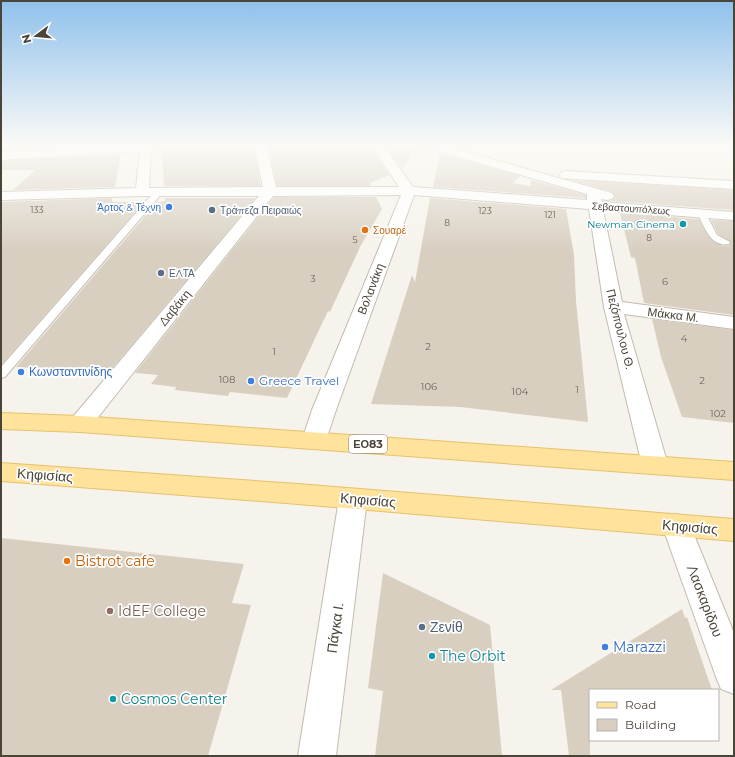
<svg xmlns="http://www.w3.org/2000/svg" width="735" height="757" viewBox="0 0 735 757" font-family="Montserrat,sans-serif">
	<rect width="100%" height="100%" fill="#f6f3ec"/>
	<!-- building -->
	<path fill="#d8cfc1" d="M1,145H89L1,150Z
		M245,145H253L261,186H164L162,151Z
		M268,145H353L357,151L372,149L389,175L370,183L371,186H277Z
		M399,145H417L402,169L386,147Z
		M440,153L520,176L513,183L531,186V180L586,195V198L433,187Z
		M121,154L115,187L13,190L35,170H1V161Z
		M572,180L734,190V210L609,201L613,200L615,197L612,192Z
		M274,197H376L382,209L360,247L330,312L328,311L287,398L230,392L228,396L175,390L176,387L151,384L158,375L135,373Z
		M112,198V202H144L1,365V202Z
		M165,198H256L109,372L16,367L157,202L165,201Z
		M430,198L566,209L574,255L576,301L588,422L460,407L371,404L412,275L415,282Z
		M620,213L699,219L712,240L723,246H729L731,242L718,234L711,220L734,221V315L644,303L635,258L631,257Z
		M652,319L734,330V423L682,417L661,357Z
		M1,538L244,564L232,603L251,605L208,756H1Z
		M383,573L490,625L502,756H375L383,691L368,688Z
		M682,609L685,618L687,617L712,690H590V756H569L561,690H551Z"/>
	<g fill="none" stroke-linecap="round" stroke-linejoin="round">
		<!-- service casing -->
		<g stroke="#c2bbae" stroke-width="2">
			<path id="service" d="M156,190H162L163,192L5,377L1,378V367Z
				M699,212H705L717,235L730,242L729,244C711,248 704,226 698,214Z"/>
		</g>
		<!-- minor casing -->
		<g stroke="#c2bbae" stroke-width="2">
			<path id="minor" d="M120,145H190L184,148L151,150L149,188L263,187L254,145H266L276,187H399L371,145H383L413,187L587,200V194L423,147L421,145H441L612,193L614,196L612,199L607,200L601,199L602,202L734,212V220L603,210L622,302L734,317V329L624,314L668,465L664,471L655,474L646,471L642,465L604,307L589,209L414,195L336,410L326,440L323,446L314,448L305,446L302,440L312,410L401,195L273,196L88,430L80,432L72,430L68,424L72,418L259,196H142L1,200V192L136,188L140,151L1,160V152Z
				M566,171L734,181V189L561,178L560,175L561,172Z
				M353,489L363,492L367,499L336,756H298L339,499L343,492Z
				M676,514L686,517L690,525L734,633V694L721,689L716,677L662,525L666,517Z"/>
		</g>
		<!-- primary casing -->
		<g stroke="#e6c16a" stroke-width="2">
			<path id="primary" d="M1,413L80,416L734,462V480L80,432L1,429Z
				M1,463L298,484L734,519V541L298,504L1,481Z"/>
		</g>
		<!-- service -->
		<use href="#service" fill="#fff" fill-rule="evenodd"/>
		<!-- minor -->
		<use href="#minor" fill="#fff" fill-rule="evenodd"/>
		<!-- primary -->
		<use href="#primary" fill="#ffe39c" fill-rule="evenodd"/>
	</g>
	<!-- sky -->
	<linearGradient id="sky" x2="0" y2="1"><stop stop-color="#8fc1ec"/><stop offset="0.58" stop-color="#fbfaf6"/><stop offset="1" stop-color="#fbfaf6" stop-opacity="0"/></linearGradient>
	<rect width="735" height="251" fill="url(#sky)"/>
	<!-- markers -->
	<g fill="#3f7fe0" stroke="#fff" stroke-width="1.5">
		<circle cx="169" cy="207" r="4"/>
		<circle cx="21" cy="372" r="4"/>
		<circle cx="251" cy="381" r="4"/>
		<circle cx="605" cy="647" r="4"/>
	</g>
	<g fill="#5c6f8a" stroke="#fff" stroke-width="1.5">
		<circle cx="212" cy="210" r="4"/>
		<circle cx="161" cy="273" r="4"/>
		<circle cx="422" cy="627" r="4"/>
	</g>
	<g fill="#0f9aa8" stroke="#fff" stroke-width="1.5">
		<circle cx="683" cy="224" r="4"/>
		<circle cx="432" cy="656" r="4"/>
		<circle cx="113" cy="699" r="4"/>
	</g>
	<g fill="#e8710a" stroke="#fff" stroke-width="1.5">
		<circle cx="365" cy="230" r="4"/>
		<circle cx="67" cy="561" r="4"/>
	</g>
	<circle fill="#8d6e63" stroke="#fff" stroke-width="1.5" cx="110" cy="611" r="4"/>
	<g text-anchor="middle" stroke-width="3.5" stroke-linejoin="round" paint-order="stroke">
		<!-- far-number labels -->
		<g font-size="9" fill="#6e675b">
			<text x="37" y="213">133</text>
			<text x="485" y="214">123</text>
			<text x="550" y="218">121</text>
			<text x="447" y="226">8</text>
			<text x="649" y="241">8</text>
			<text x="355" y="243">5</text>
			<text x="313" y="282">3</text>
		</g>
		<!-- far-shop labels -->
		<g font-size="10" fill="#366cbe" stroke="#fff" text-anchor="end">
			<text x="161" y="211">Άρτος &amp; Τέχνη</text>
		</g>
		<!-- far-street labels -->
		<g font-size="10" fill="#4b4439" stroke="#fff">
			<text transform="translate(631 208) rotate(4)" y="4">Σεβαστουπόλεως</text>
		</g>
		<!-- far-service labels -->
		<g font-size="10" fill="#4e5e75" stroke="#fff" text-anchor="start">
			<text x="220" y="214">Τράπεζα Πειραιώς</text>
			<text x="169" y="277">ΕΛΤΑ</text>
		</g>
		<!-- far-culture labels -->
		<g font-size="10" fill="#0d838f" stroke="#fff" text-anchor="end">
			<text x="675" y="228">Newman Cinema</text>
		</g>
		<!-- far-food labels -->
		<g font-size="10" fill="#c56008" stroke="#fff" text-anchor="start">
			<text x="373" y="234">Σουαρέ</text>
		</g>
		<!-- number labels -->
		<g font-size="10" fill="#6e675b">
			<text x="665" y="285">6</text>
			<text x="684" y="342">4</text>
			<text x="428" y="350">2</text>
			<text x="274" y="355">1</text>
			<text x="227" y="383">108</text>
			<text x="702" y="384">2</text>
			<text x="429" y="390">106</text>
			<text x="577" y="393">1</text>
			<text x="520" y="395">104</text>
			<text x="718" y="417">102</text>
		</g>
		<!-- shield labels -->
		<rect fill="#fff" stroke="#817c74" stroke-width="1" x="349" y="435" width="38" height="18" rx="3"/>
		<g font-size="11" font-weight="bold" fill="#4b4439">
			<text x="368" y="448">ΕΟ83</text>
		</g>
		<!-- street labels -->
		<g font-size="12" fill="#4b4439" stroke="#fff">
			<text transform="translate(371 289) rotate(-69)" y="4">Βολανάκη</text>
			<text transform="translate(175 308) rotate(-51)" y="4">Δαβάκη</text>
			<text transform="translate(673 315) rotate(7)" y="4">Μάκκα Μ.</text>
			<text transform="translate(620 329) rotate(76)" y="4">Πεζόπουλου Θ.</text>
		</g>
		<!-- shop labels -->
		<g font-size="12" fill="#366cbe" stroke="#fff" text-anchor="start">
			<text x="29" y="376">Κωνσταντινίδης</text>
			<text x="259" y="385">Greece Travel</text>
		</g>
		<!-- near-street labels -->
		<g font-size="14" fill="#4b4439" stroke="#fff">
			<text transform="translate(45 475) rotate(4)" y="5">Κηφισίας</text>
			<text transform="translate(368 500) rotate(5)" y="5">Κηφισίας</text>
			<text transform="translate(690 527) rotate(5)" y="5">Κηφισίας</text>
			<text transform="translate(705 601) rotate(69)" y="5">Λασκαρίδου</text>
			<text transform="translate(335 628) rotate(-82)" y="5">Πάγκα Ι.</text>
		</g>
		<!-- near-food labels -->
		<g font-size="14" fill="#c56008" stroke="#fff" text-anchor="start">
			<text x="75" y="566">Bistrot cafe</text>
		</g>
		<!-- near-education labels -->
		<g font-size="14" fill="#785e54" stroke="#fff" text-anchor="start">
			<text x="118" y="616">IdEF College</text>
		</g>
		<!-- near-service labels -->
		<g font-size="14" fill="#4e5e75" stroke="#fff" text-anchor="start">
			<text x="430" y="632">Ζενίθ</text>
		</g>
		<!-- near-shop labels -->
		<g font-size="14" fill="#366cbe" stroke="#fff" text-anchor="start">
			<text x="613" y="652">Marazzi</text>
		</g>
		<!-- near-culture labels -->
		<g font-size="14" fill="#0d838f" stroke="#fff" text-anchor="start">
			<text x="440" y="661">The Orbit</text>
			<text x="121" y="704">Cosmos Center</text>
		</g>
	</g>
	<!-- border -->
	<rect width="735" height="757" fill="none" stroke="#4b4439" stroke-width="4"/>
	<!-- legend -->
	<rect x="589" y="689" width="130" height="52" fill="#ffffff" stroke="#b7b4b0"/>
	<rect x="597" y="702" width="20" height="6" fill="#ffe39c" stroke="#b7b4b0"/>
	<text x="625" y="709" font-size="12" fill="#4b4439">Road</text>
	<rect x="597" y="719" width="20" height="12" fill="#d8cfc1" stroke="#b7b4b0"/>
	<text x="625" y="729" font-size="12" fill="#4b4439">Building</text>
	<!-- north arrow -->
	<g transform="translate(36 36) rotate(254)" stroke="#ffffff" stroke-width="3" paint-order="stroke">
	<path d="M0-3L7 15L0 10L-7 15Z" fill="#4b4439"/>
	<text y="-6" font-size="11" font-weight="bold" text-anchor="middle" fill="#4b4439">N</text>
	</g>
</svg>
